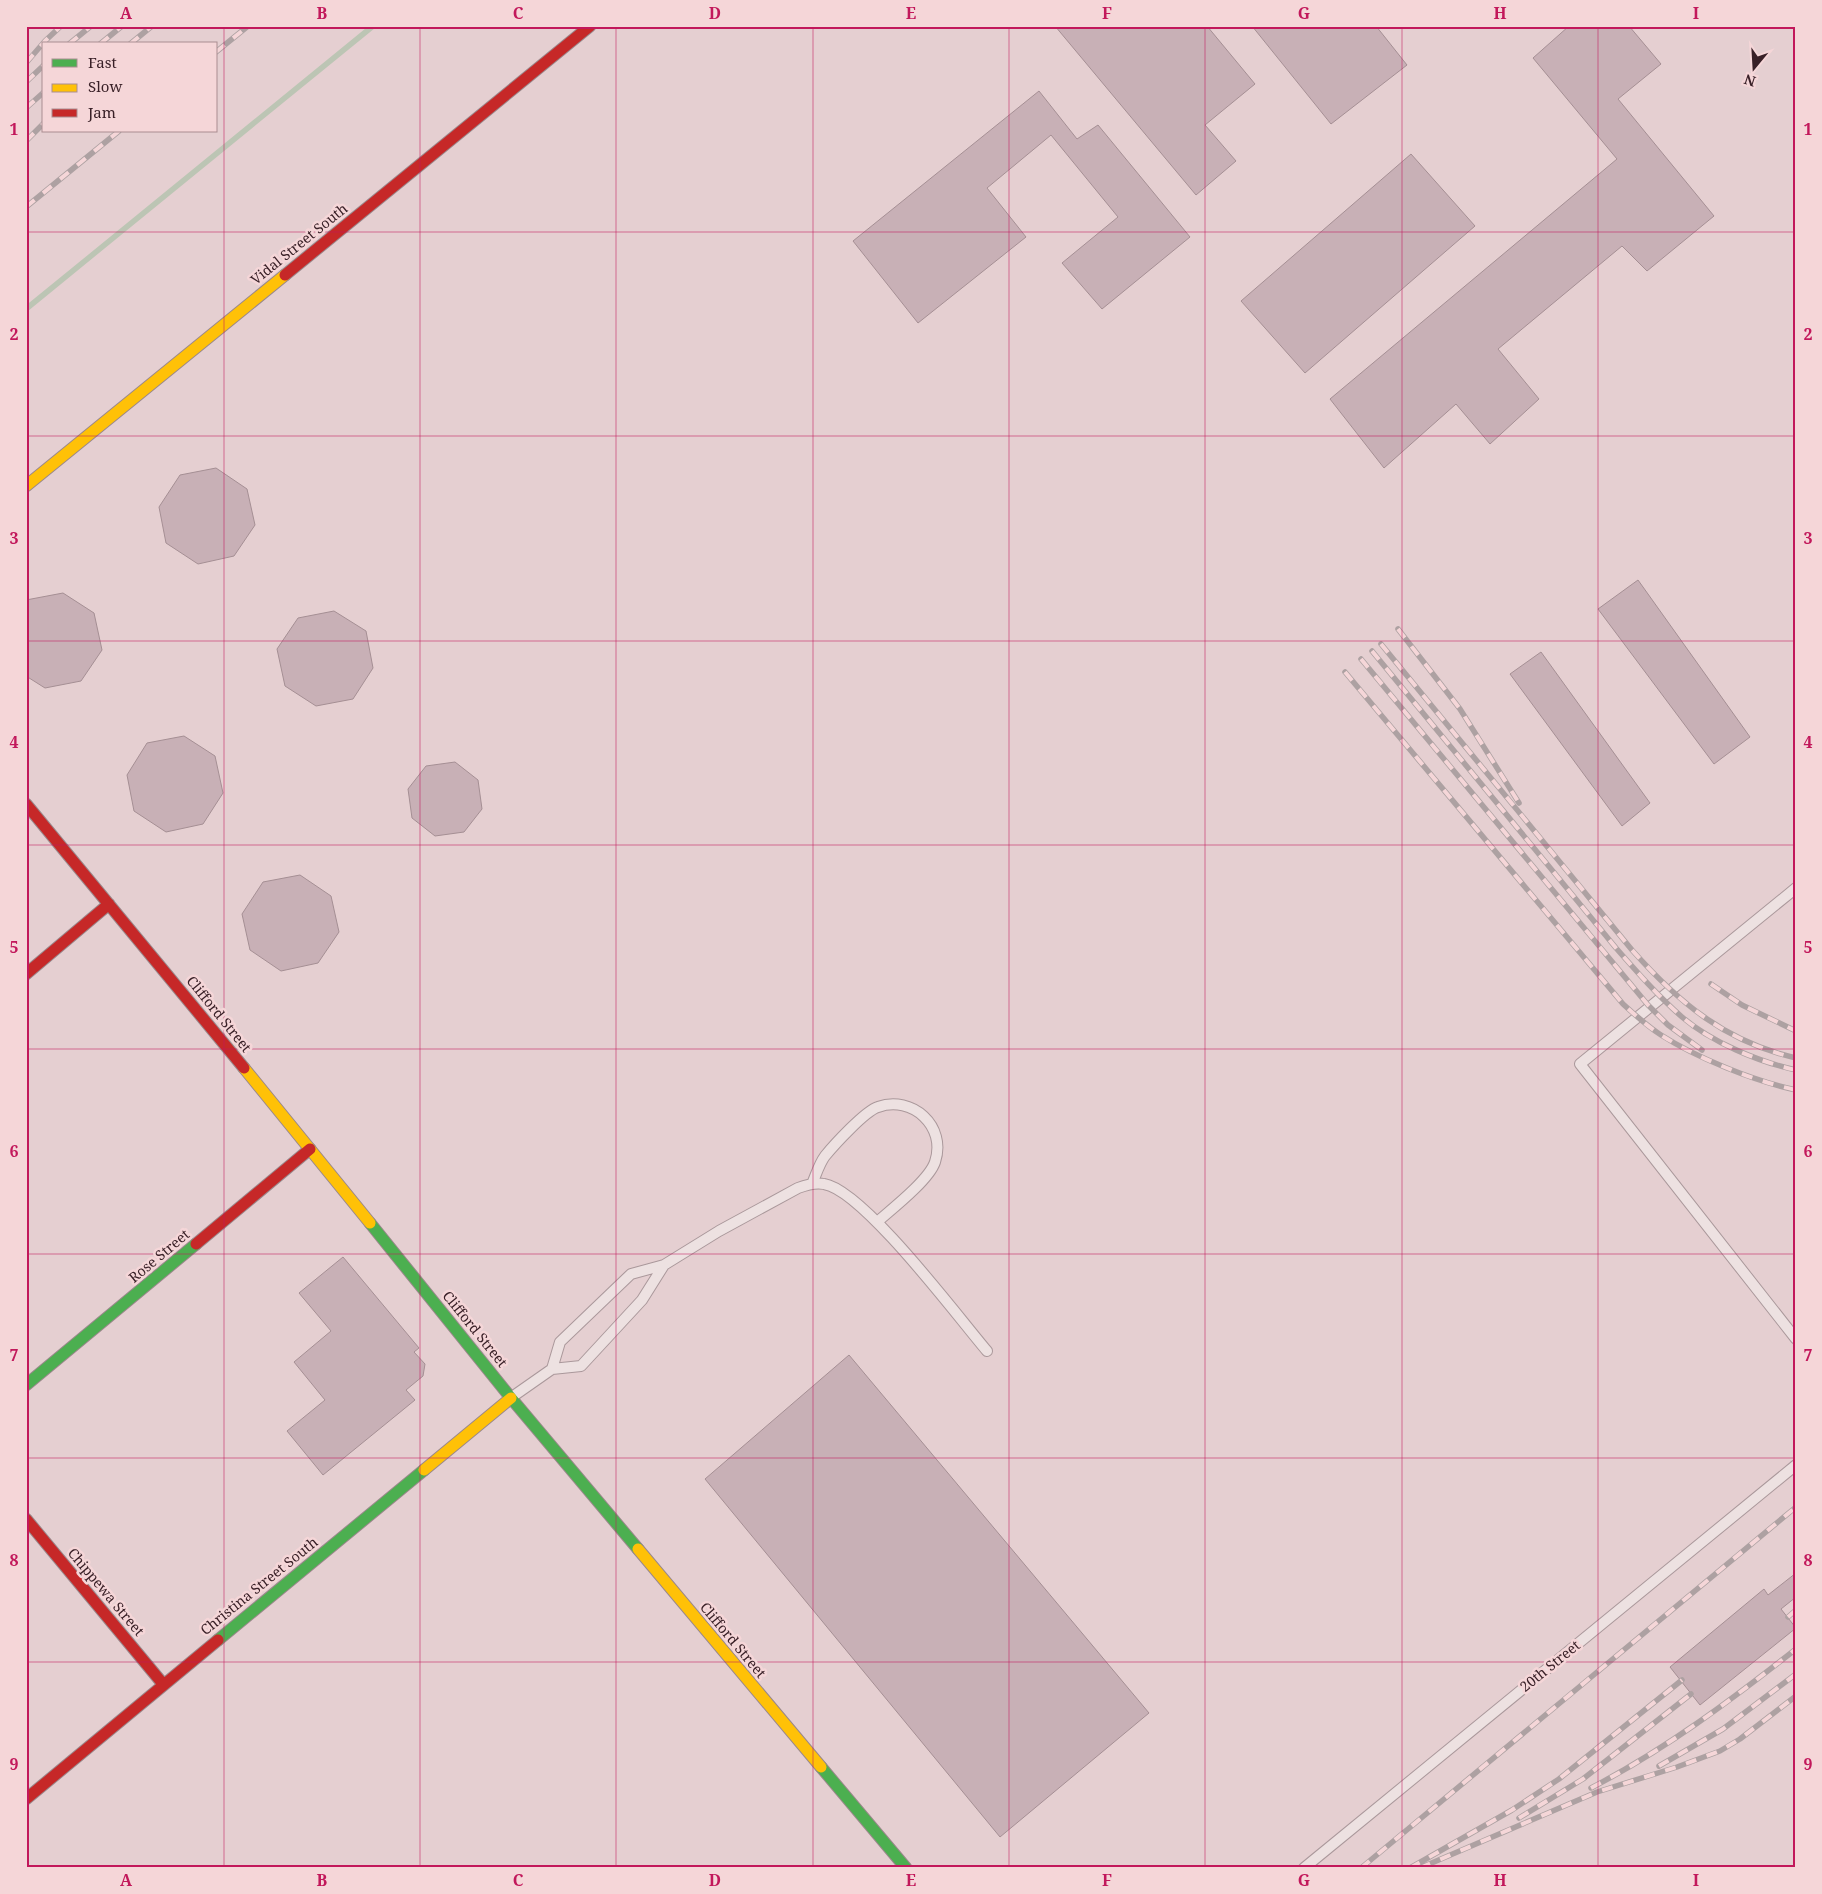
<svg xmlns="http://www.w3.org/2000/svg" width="1822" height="1894" viewBox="0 0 1822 1894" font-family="'Noto Serif',serif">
	<rect width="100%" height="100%" fill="#e5cfd1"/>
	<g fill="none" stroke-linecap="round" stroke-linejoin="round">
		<!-- stream -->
		<path stroke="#bcc5b4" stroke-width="5.5" d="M26,309L373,26"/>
	</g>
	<!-- building -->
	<path fill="#c8b0b6" stroke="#a58f94" d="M1055,26H1207L1255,84L1205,125L1236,161L1196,195Z
		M1252,26H1376L1407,65L1331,124Z
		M1569,26H1629L1661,64L1618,99L1714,216L1647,271L1622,246L1498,349L1539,399L1490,444L1456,404L1384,468L1330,399L1617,159L1533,58Z
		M1039,91L1077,139L1098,125L1190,237L1102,309L1062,263L1118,217L1051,135L987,188L1026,237L918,323L853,241Z
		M1411,154L1475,226L1305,373L1241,301Z
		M216,468L247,489L255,525L234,556L198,564L166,543L159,507L180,475Z
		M1638,580L1750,737L1714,764L1598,609Z
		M63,593L94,613L102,650L81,681L45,688L26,676V600Z
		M334,611L366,631L373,668L353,699L316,706L285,686L277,649L298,618Z
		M1541,652L1650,803L1622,826L1510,674Z
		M184,736L215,756L223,793L203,824L166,832L134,811L127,775L147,743Z
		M455,762L478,780L482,809L464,832L435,836L412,818L408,789L426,766Z
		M300,875L331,896L339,932L318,963L281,971L250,950L242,914L263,882Z
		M343,1257L419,1348L414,1352L425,1364L423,1376L406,1390L415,1400L323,1475L287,1431L325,1400L294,1362L331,1331L299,1293Z
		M849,1355L1149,1713L1000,1837L705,1479Z
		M1796,1573V1597L1781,1609L1796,1628L1700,1705L1670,1667L1764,1589L1768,1595Z"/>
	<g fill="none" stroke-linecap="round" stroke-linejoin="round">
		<!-- lane casing -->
		<g stroke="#aa989b" stroke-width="12">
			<path id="lane" d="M1796,888L1580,1064L1796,1339
				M812,1184C816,1175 819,1164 825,1156C834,1145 865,1111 878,1107C912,1095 947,1126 935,1162C929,1180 892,1209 877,1222
				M552,1369L560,1342L631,1274L664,1265L719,1231L798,1188C806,1185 815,1182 824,1184C863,1190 958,1317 987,1351
				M512,1397L552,1369L581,1366L642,1300L664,1265
				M1304,1868L1796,1465"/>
		</g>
		<!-- fast casing -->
		<g stroke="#9a888b" stroke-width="13">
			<path id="fast" d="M370,1223L511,1398L638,1549
				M26,1385L196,1244
				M218,1640L424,1470
				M821,1767L906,1868"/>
		</g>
		<!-- slow casing -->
		<g stroke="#9a888b" stroke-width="13">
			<path id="slow" d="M26,486L285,275
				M244,1068L370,1223
				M424,1470L511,1398
				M638,1549L821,1767"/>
		</g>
		<!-- jam casing -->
		<g stroke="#9a888b" stroke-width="13">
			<path id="jam" d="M285,275L590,26
				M26,804L244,1068
				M26,974L109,904
				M196,1244L310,1149
				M26,1519L163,1684
				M26,1799L218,1640"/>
		</g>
		<!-- lane -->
		<use href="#lane" stroke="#ede1e1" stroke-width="10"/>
		<!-- fast -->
		<use href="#fast" stroke="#4caf50" stroke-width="11"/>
		<!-- slow -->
		<use href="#slow" stroke="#ffc107" stroke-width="11"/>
		<!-- jam -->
		<use href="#jam" stroke="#c62828" stroke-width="11"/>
		<!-- rail casing -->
		<g stroke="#ada1a2" stroke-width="5.5">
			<path id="rail" d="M69,44L91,26
				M100,44L122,26
				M130,44L152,26
				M216,52L248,26
				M26,63L45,41L61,26
				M26,82L44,65
				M26,108L44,92
				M26,141L44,123
				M26,207L119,131
				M1398,629L1460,709L1519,803
				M1381,644L1632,950C1679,1003 1726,1042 1796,1058
				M1372,651L1616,948C1637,972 1658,996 1682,1017C1711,1042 1759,1062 1796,1070
				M1361,659L1648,1005L1668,1025L1702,1050
				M1345,672L1623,1004C1635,1015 1647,1026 1661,1035C1697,1058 1754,1081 1796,1090
				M1711,984L1742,1005L1796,1031
				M1788,1617L1796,1610
				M1659,1766L1723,1729L1796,1674
				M1591,1788C1666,1749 1730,1701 1796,1649
				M1519,1818L1583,1779L1691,1694
				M1361,1868L1796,1507
				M1410,1868L1512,1810L1559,1779L1682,1680
				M1420,1868L1597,1792L1677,1767L1720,1751L1740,1739L1796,1696"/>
		</g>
		<!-- rail -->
		<use href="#rail" stroke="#f5d6d8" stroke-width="4" stroke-dasharray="11" stroke-linecap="butt"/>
	</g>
	<!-- grid -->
	<path fill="none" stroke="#c2185b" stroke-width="1" stroke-opacity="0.55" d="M224,26V1868M420,26V1868M616,26V1868M813,26V1868M1009,26V1868M1205,26V1868M1402,26V1868M1598,26V1868M26,232H1796M26,436H1796M26,641H1796M26,845H1796M26,1049H1796M26,1254H1796M26,1458H1796M26,1662H1796"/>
	<g text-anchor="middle" stroke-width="5" stroke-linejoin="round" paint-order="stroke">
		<!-- street labels -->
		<g font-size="14" fill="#392027" stroke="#f5d6d8">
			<text transform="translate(299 244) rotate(-39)" y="5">Vidal Street South</text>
			<text transform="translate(219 1014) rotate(51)" y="5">Clifford Street</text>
			<text transform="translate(159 1256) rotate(-40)" y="5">Rose Street</text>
			<text transform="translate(475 1329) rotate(51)" y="5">Clifford Street</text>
			<text transform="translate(259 1586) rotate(-39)" y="5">Christina Street South</text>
			<text transform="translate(106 1592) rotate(50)" y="5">Chippewa Street</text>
			<text transform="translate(733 1640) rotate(50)" y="5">Clifford Street</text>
			<text transform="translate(1550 1666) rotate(-39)" y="5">20th Street</text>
		</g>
	</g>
	<!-- border -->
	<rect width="1822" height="1894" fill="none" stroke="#f5d6d8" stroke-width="55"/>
	<!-- legend -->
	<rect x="42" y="42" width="175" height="90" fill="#f5d6d8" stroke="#aa8d91"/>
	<rect x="52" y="59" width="25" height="8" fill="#4caf50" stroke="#aa8d91"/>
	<text x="88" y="68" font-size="15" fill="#392027">Fast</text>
	<rect x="52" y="84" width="25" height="8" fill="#ffc107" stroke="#aa8d91"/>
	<text x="88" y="92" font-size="15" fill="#392027">Slow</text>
	<rect x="52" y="109" width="25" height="8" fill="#c62828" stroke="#aa8d91"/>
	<text x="88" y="118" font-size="15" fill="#392027">Jam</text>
	<!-- north arrow -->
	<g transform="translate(1754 68) rotate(198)" stroke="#f5d6d8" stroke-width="4" paint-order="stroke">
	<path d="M0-4L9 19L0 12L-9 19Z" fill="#392027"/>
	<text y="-8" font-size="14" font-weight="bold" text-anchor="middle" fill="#392027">N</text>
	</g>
	<rect x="28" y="28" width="1766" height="1838" fill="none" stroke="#c2185b" stroke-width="2"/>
	<g font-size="16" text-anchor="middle" font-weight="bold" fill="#c2185b">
		<text x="126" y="19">A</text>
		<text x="322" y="19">B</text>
		<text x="518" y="19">C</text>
		<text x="715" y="19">D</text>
		<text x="911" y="19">E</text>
		<text x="1107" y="19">F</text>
		<text x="1304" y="19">G</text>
		<text x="1500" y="19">H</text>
		<text x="1696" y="19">I</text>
		<text x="14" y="135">1</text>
		<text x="1808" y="135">1</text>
		<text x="14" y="340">2</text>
		<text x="1808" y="340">2</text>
		<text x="14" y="544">3</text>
		<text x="1808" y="544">3</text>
		<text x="14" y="748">4</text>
		<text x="1808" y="748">4</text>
		<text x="14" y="953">5</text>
		<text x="1808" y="953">5</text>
		<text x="14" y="1157">6</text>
		<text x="1808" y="1157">6</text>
		<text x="14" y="1361">7</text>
		<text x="1808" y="1361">7</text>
		<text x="14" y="1566">8</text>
		<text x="1808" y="1566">8</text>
		<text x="14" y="1770">9</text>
		<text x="1808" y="1770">9</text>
		<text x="126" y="1886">A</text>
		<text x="322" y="1886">B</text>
		<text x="518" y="1886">C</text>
		<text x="715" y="1886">D</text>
		<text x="911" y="1886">E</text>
		<text x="1107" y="1886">F</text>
		<text x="1304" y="1886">G</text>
		<text x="1500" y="1886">H</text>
		<text x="1696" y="1886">I</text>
	</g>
</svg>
